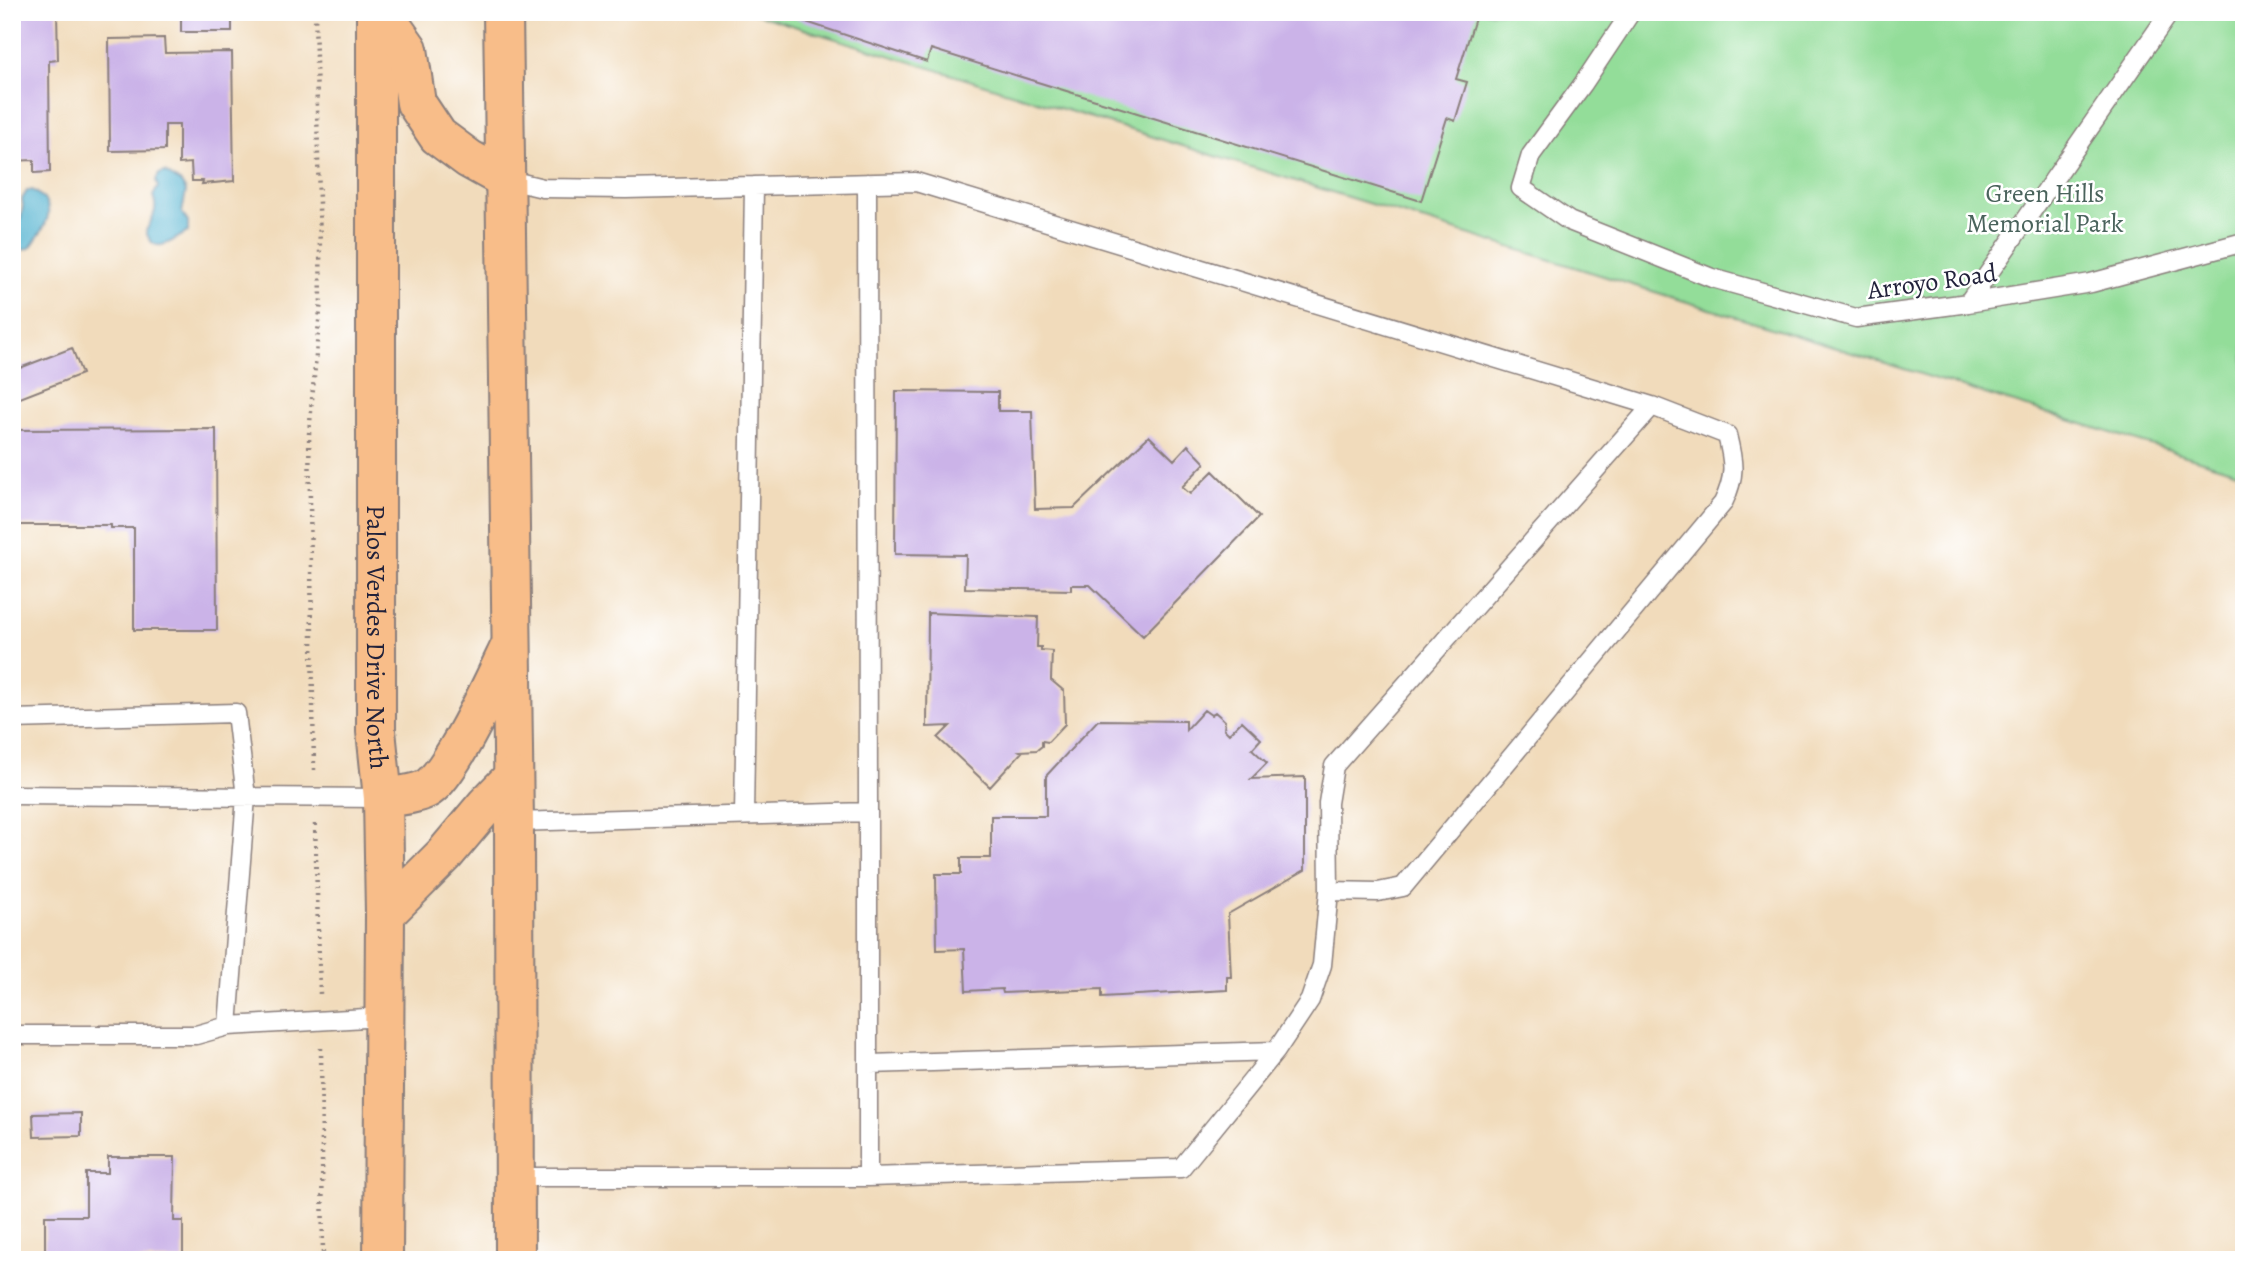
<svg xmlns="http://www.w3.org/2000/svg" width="2256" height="1272" viewBox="0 0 2256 1272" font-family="Alegreya,serif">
	<rect width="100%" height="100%" fill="#fff"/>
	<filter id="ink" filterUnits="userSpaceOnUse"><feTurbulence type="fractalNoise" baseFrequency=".0143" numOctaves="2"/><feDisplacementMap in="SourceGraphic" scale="14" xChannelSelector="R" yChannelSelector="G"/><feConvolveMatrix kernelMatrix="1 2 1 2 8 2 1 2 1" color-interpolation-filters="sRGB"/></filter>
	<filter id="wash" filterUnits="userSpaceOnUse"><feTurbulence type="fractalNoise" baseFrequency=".00686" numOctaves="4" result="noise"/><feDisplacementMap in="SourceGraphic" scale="28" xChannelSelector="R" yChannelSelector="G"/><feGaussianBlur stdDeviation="1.57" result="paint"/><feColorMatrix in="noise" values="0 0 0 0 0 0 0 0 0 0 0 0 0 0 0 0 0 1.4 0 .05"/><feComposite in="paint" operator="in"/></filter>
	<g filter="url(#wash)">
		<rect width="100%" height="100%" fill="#f1dbbb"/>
		<!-- green -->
		<path fill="#93dd99" stroke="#5a806a" stroke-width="2" d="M749,12H2244V474Z"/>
		<!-- water -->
		<path fill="#50b1cf" stroke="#396a85" stroke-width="2" d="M165,172L181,183L186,191L182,213L188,222V232C174,238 154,259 146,231C152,218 159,210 153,196L158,187L156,180L159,174Z
			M32,190C62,206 44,228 30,248L12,253V223L21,218L23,206L22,199L27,191Z"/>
		<g id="blocks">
			<!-- building -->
			<path fill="#cbb3e8" d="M12,12H57L58,60L49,61L50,172L34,173V160L12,161Z
				M181,12H232V32H181Z
				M1477,12L1456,79L1467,82L1455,121L1447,118L1421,201L931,49L927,62L779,13Z
				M164,38L165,53L232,52L234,181L202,184L203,181H192L191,163L179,164V125H165V150L110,151L109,39Z
				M72,348L82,374L15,400L12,394V371Z
				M896,391L998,392V411H1032L1035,509L1074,508L1149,436L1174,460L1188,445L1205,463L1182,487L1190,494L1213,471L1259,517L1143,636L1090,585H1071V590L965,588L966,555L895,554Z
				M216,429L217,630H134V528H111V525H12V430Z
				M928,613L1038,617L1037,647H1041V650L1052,651L1051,680L1064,691L1065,724L1048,742L1042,741V746L1037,750L1020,751L1022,752L990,787L938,738L950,726L927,727Z
				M1204,710L1211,715L1215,712L1225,721L1224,729L1229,734L1242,721L1261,739L1252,749L1267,763L1251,779L1305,777V870L1228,914L1231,977H1227V990L1102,997V989L1003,993L1002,989L966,991L964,949L937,950L936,874H961V858H991V816H1046V776L1098,720L1186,721V730Z
				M81,1113V1136L34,1137L33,1114Z
				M108,1157H175L174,1221H183V1260H45V1216H86V1173H108Z"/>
		</g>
	</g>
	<g filter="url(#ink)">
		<use href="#blocks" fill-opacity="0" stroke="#8a7e7b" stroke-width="2"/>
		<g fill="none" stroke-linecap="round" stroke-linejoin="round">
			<!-- service casing -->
			<g stroke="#8a7e7b" stroke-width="21">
				<path id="service" d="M1631,12L1583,84L1531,155L1521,188L1569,221L1712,278L1856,318L1968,303L2091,283L2244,242
					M505,179L543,188L626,189L754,186L744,815
					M867,183L868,812
					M754,186L916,182L1652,406L1334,766L1328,803L1329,891L1322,965L1310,1000L1276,1051L870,1064
					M1968,303L2170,12
					M12,719L236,713L246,797L228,1026L383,1017
					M12,795L383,798
					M514,822L868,812V1177H515
					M1329,891L1378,892L1403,887L1723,503C1736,476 1734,463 1727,435L1652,406
					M12,1035H196L228,1026
					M868,1177L1181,1168L1276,1051"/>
			</g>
			<!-- primary casing -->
			<g stroke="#8a7e7b" stroke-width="42">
				<g id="primary">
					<path id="s1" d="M376,12V731L383,798L385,914L383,1260"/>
					<path d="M382,12L408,49L416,103L438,136L469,159L505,179"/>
					<path d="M503,12L514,822L515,1260"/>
					<path d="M383,798C396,796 414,795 426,789C449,779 496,676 509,649"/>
					<path d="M385,914L444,855L486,805L513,777"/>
				</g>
			</g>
			<!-- path -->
			<path stroke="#8a7e7b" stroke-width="4.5" stroke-dasharray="2 5" stroke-linecap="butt" d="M314,770L309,434L321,299L315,12
				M315,824L320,994
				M321,1048L323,1260"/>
			<!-- service -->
			<use href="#service" stroke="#fff" stroke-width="18"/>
			<!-- primary -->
			<use href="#primary" stroke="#f8bd89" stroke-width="38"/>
		</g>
	</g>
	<g text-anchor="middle" stroke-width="5" stroke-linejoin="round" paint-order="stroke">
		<!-- park labels -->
		<g font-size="26" fill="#4a635c" stroke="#fff">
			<text x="2045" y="202">Green Hills<tspan x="2045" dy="30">Memorial Park</tspan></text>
		</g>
		<!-- street labels -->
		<g font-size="26" fill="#22223b" stroke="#fff">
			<text transform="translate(1932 281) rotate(-8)" y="9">Arroyo Road</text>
			<text dy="9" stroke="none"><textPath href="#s1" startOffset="625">Palos Verdes Drive North</textPath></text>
		</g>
	</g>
	<!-- margin -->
	<rect width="2256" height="1272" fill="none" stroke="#fff" stroke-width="42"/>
</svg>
